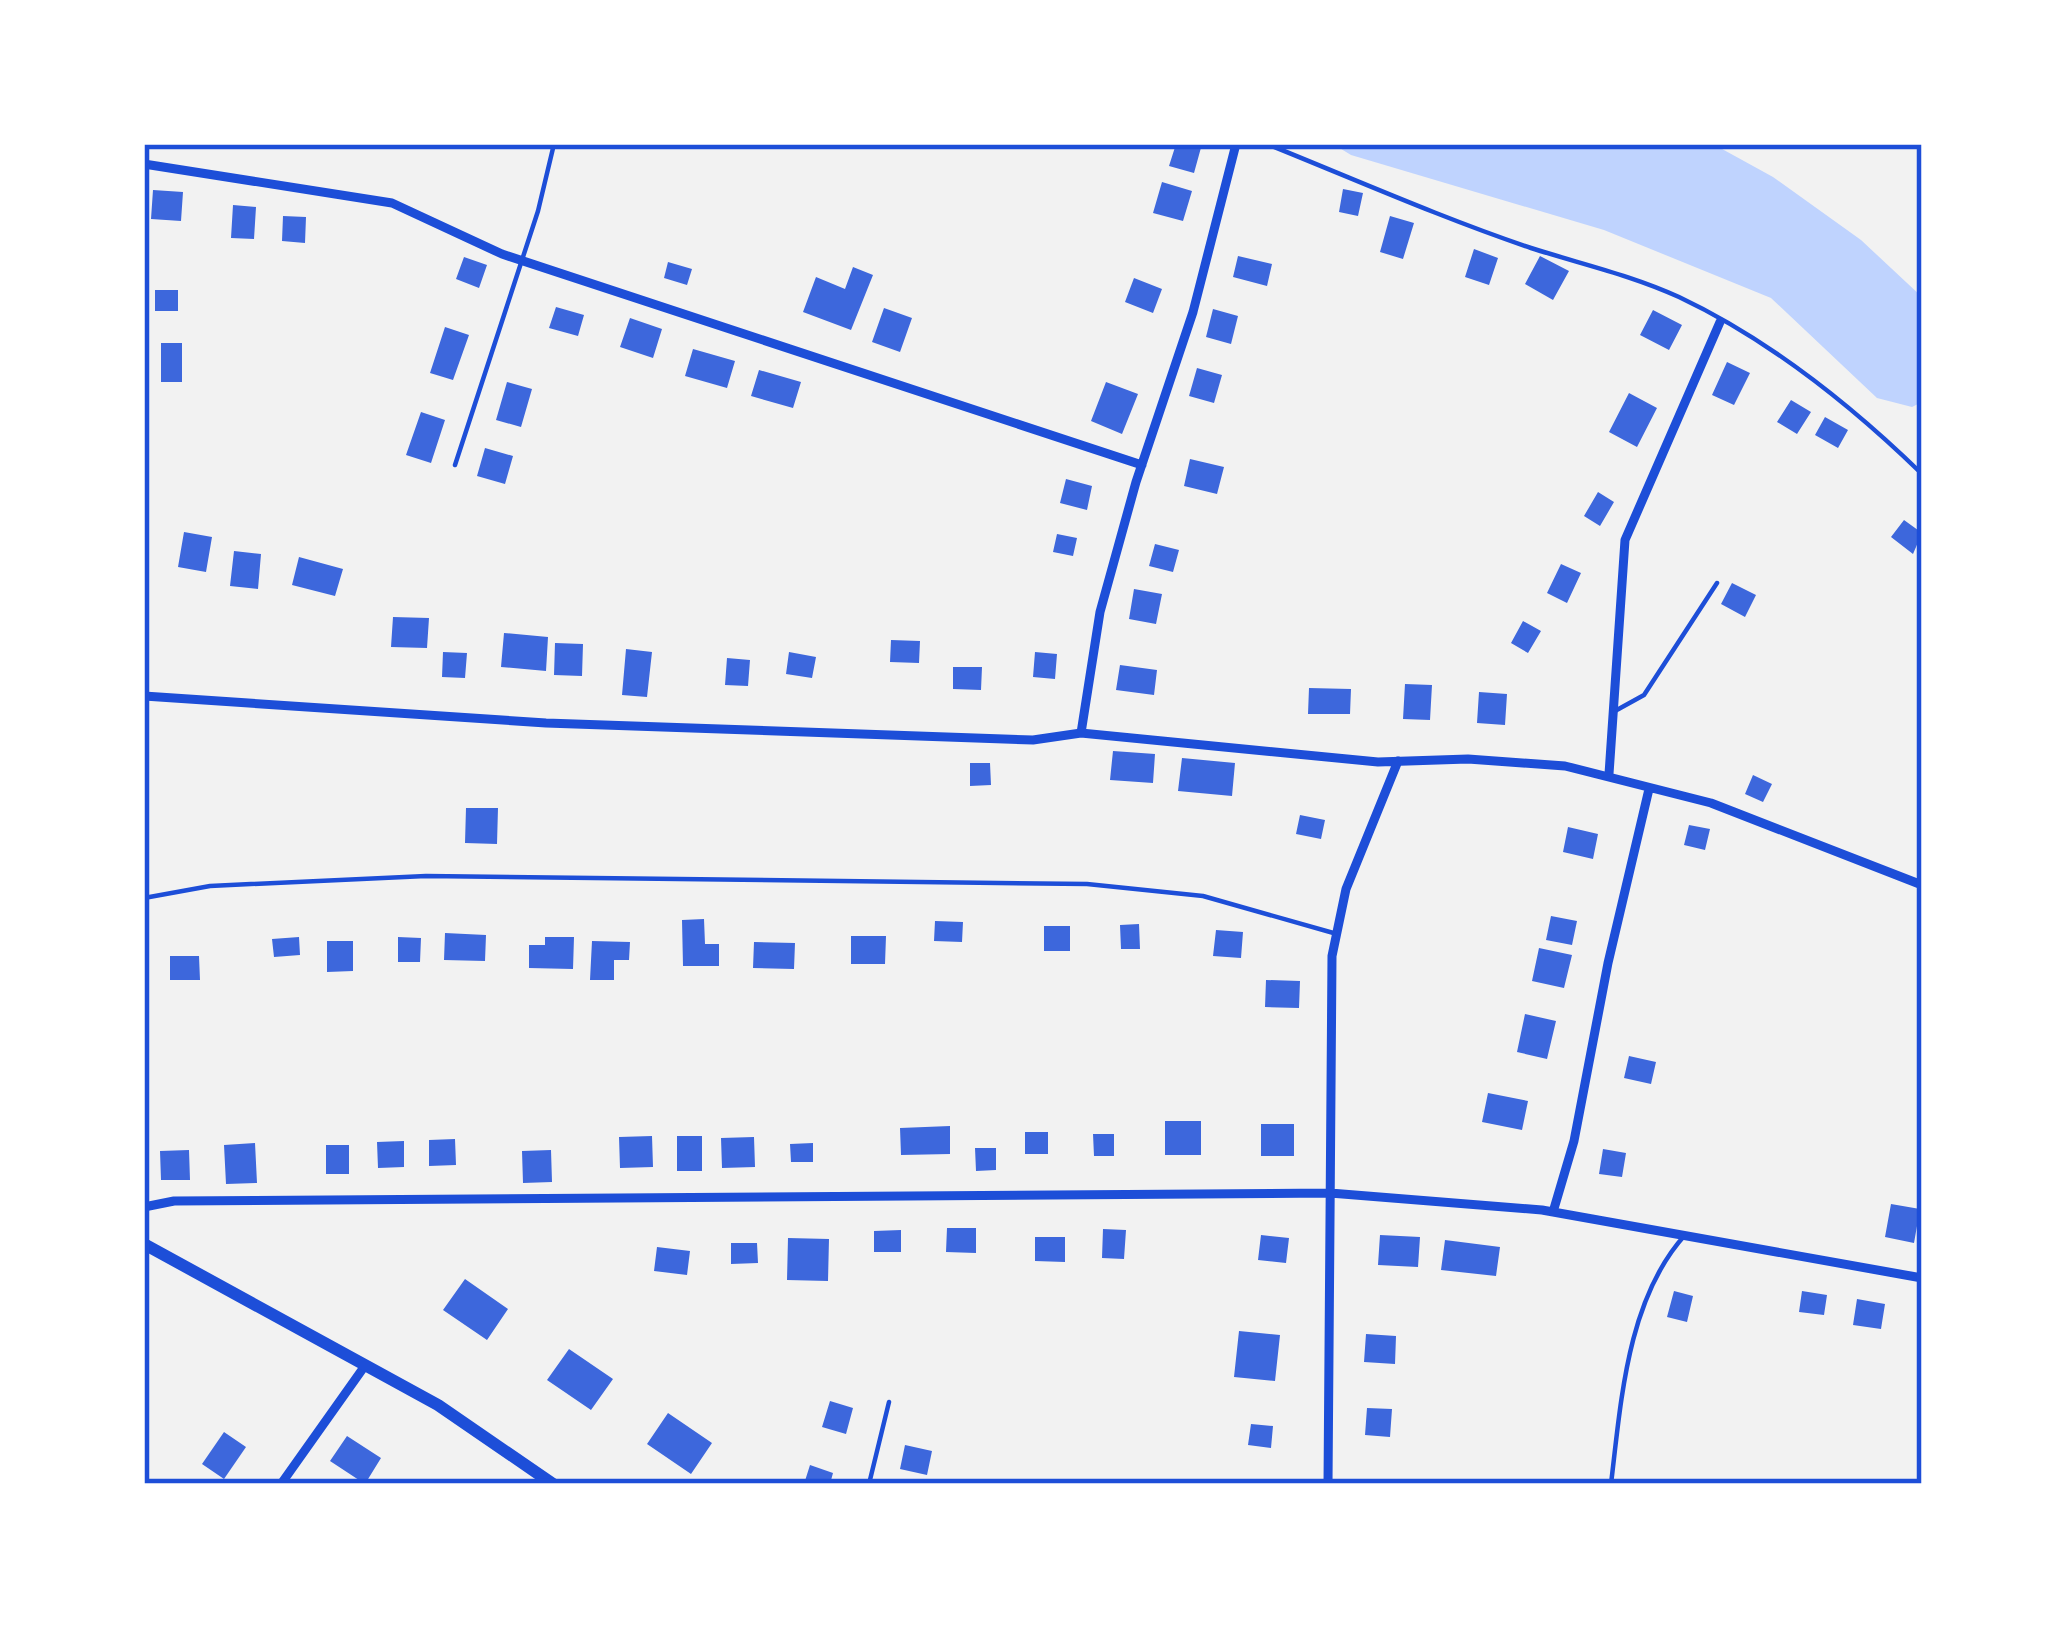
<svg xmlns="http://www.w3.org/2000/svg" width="2066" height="1628" viewBox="0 0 2066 1628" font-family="'Open Sans',sans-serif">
	<rect width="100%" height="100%" fill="#f2f2f2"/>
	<!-- water -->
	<path fill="#bfd3fe" d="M1333,144H1713L1773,177L1861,240L1922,297V402L1912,407L1877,398L1771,298L1604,230L1351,155Z"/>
	<!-- building -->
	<path fill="#3d67dc" d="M1176,144H1202L1194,173L1169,166Z
		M1162,182L1192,191L1183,221L1153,213Z
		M1343,189L1363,193L1358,216L1339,212Z
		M153,190L183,192L181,221L151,219Z
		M233,205L256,207L254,239L231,238Z
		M283,216L306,217L305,243L282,241Z
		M1390,216L1414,223L1403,259L1380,252Z
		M1474,249L1498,258L1489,285L1465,277Z
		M1238,256L1272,264L1267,286L1233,277Z
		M1540,256L1569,271L1553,300L1525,284Z
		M464,257L487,265L479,288L456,279Z
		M668,262L692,269L687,285L664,278Z
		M853,267L873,275L851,330L803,312L816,277L845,289Z
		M1134,278L1162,289L1153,313L1125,302Z
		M155,290H178V311H155Z
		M556,307L584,315L578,336L549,328Z
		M884,308L912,318L900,352L872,342Z
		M1213,309L1238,316L1231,344L1206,337Z
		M1653,310L1682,325L1669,350L1640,335Z
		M630,318L662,329L653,358L620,347Z
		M445,327L469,335L453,380L430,373Z
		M161,343H182V382H161Z
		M693,349L735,361L727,388L685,376Z
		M1727,362L1750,373L1734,405L1712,395Z
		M1197,368L1222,375L1214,403L1189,396Z
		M759,370L801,382L793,408L751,396Z
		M507,382L532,389L521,427L496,420Z
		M1106,382L1138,394L1122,434L1091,421Z
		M1629,393L1657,408L1637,447L1609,432Z
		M1791,400L1811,412L1797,434L1777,422Z
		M421,412L445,420L431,463L406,455Z
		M1825,417L1848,430L1838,448L1815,435Z
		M485,448L513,456L505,484L477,476Z
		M1190,459L1224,467L1217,494L1184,486Z
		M1066,479L1092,486L1087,510L1060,503Z
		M1598,492L1614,502L1600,526L1584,516Z
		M1904,520L1922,533L1913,554L1891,537Z
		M184,532L212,537L206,572L178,567Z
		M1057,534L1077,538L1073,556L1053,552Z
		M1155,544L1179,550L1173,572L1149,566Z
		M234,551L261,554L258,589L230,586Z
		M299,557L343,569L335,596L292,585Z
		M1561,564L1581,573L1567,603L1547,593Z
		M1732,583L1756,595L1745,617L1721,604Z
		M1134,589L1162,594L1156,624L1129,619Z
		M393,617L429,618L427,648L391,647Z
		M1523,621L1541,631L1528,653L1511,643Z
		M504,633L548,637L546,671L501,667Z
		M891,640L920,641L919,663L890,662Z
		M555,643L583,644L582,676L554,675Z
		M626,649L652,652L647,697L622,695Z
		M443,652L467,653L465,678L442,677Z
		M789,652L816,657L812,678L786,674Z
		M1035,652L1057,654L1055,679L1033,677Z
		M727,658L750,660L748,686L725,685Z
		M1120,665L1157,670L1154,695L1116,690Z
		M953,667H982L981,690L953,689Z
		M1405,684L1432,685L1430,720L1403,719Z
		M1309,688L1351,689L1350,714H1308Z
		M1479,692L1507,694L1505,725L1477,723Z
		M1113,751L1155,754L1153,783L1110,780Z
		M1182,758L1235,763L1232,796L1178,791Z
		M970,763H990L991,785L970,786Z
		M1753,775L1772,784L1763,802L1745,794Z
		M466,808H498L497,844L465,843Z
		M1300,815L1325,820L1321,839L1296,834Z
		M1689,825L1710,829L1705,850L1684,845Z
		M1568,827L1598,834L1593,859L1563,852Z
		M1551,916L1577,921L1572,945L1546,940Z
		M704,919L705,944H719V966H683L682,920Z
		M935,921L963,922L962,942L934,941Z
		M1139,924L1140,949H1121L1120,925Z
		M1044,926H1070V951H1044Z
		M1216,930L1243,932L1241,958L1213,956Z
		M445,933L486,935L485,961L444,960Z
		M851,936H886L885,964H851Z
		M299,937L300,955L274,957L272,939Z
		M398,937L421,938L420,962H398Z
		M545,937H574L573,969L529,968V945H545Z
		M327,941H353V971L327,972Z
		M592,941L630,942L629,960H614V980H590Z
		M754,942L795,943L794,969L753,968Z
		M1539,948L1572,955L1564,988L1532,981Z
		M170,956H199L200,980H170Z
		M1266,980L1300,981L1299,1008L1265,1007Z
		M1525,1014L1556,1021L1547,1059L1517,1052Z
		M1629,1056L1656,1062L1651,1084L1624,1078Z
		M1488,1093L1528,1101L1522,1130L1482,1122Z
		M1165,1121H1201V1155H1165Z
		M1261,1124H1294V1156H1261Z
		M950,1126V1154L901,1155L900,1128Z
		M1025,1132H1048V1154H1025Z
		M1093,1134H1114V1156H1094Z
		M652,1136L653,1167L620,1168L619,1137Z
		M677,1136H702V1171H677Z
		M754,1137L755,1167L722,1168L721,1138Z
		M455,1139L456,1165L429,1166V1140Z
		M404,1141V1167L378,1168L377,1142Z
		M255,1143L257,1183L226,1184L224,1145Z
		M813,1143V1162H791L790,1144Z
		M326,1145H349V1174H326Z
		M975,1148H996V1170L976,1171Z
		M1603,1149L1626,1153L1622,1177L1599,1174Z
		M189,1150L190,1180H161L160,1151Z
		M551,1150L552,1182L523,1183L522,1151Z
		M1891,1204L1920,1209L1914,1243L1885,1237Z
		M947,1228H976V1253L946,1252Z
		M1103,1229L1126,1230L1124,1259L1102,1258Z
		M901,1230V1252H874V1231Z
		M1261,1235L1289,1238L1286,1263L1258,1260Z
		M1380,1235L1420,1237L1418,1267L1378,1265Z
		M1035,1237H1065V1262L1035,1261Z
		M788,1238L829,1239L828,1281L787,1280Z
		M1445,1240L1500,1247L1496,1276L1441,1270Z
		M731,1243H757L758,1263L731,1264Z
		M657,1247L690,1251L687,1275L654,1271Z
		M465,1279L508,1309L487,1340L443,1310Z
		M1674,1291L1693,1296L1687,1322L1667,1317Z
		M1802,1291L1827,1295L1824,1315L1799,1312Z
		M1857,1299L1885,1304L1881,1329L1853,1325Z
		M1239,1331L1280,1335L1275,1381L1234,1377Z
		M1366,1334L1396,1336L1395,1364L1364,1362Z
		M569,1349L613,1379L591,1410L547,1380Z
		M830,1401L853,1408L846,1434L822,1427Z
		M1367,1408L1392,1409L1390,1437L1365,1435Z
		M668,1413L712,1443L691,1474L647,1444Z
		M1251,1424L1273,1426L1271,1448L1248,1445Z
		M224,1432L246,1447L224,1479L202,1464Z
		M347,1436L381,1458L365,1484L330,1461Z
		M905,1445L932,1451L927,1475L900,1469Z
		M810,1465L833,1473L830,1484H804Z"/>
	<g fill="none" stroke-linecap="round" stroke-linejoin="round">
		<!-- service -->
		<path stroke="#1d4ed8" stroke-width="4.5" d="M1267,144C1354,179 1442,218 1531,248C1581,264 1631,275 1679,297C1770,340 1850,404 1922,474
			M455,465L538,211L554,144
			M1615,711L1644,695L1717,583
			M144,898L210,886L426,876L1087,884L1203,896L1337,934
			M869,1484L889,1402
			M1611,1484C1621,1402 1627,1299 1685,1235"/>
		<!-- minor -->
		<path stroke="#1d4ed8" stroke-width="9" d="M144,164L392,203L502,254L1142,465
			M144,696L546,723L1033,740L1081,733L1378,762L1468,759L1565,766L1711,803L1922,885
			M1081,733L1100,612L1136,482L1193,312L1236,144
			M1609,774L1625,540L1720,322
			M144,1207L174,1201L1330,1193L1542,1210L1922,1278
			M1553,1212L1574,1141L1608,963L1649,789
			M281,1484L364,1367
			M1328,1484L1332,956L1346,889L1398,761"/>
		<!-- secondary -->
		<path stroke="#1d4ed8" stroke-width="12" d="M144,1244L438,1405L553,1484"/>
	</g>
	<!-- border -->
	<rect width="2066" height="1628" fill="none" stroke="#ffffff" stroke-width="294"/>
	<rect x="147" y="147" width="1772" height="1334" fill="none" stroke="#1d4ed8" stroke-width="4.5"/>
</svg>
